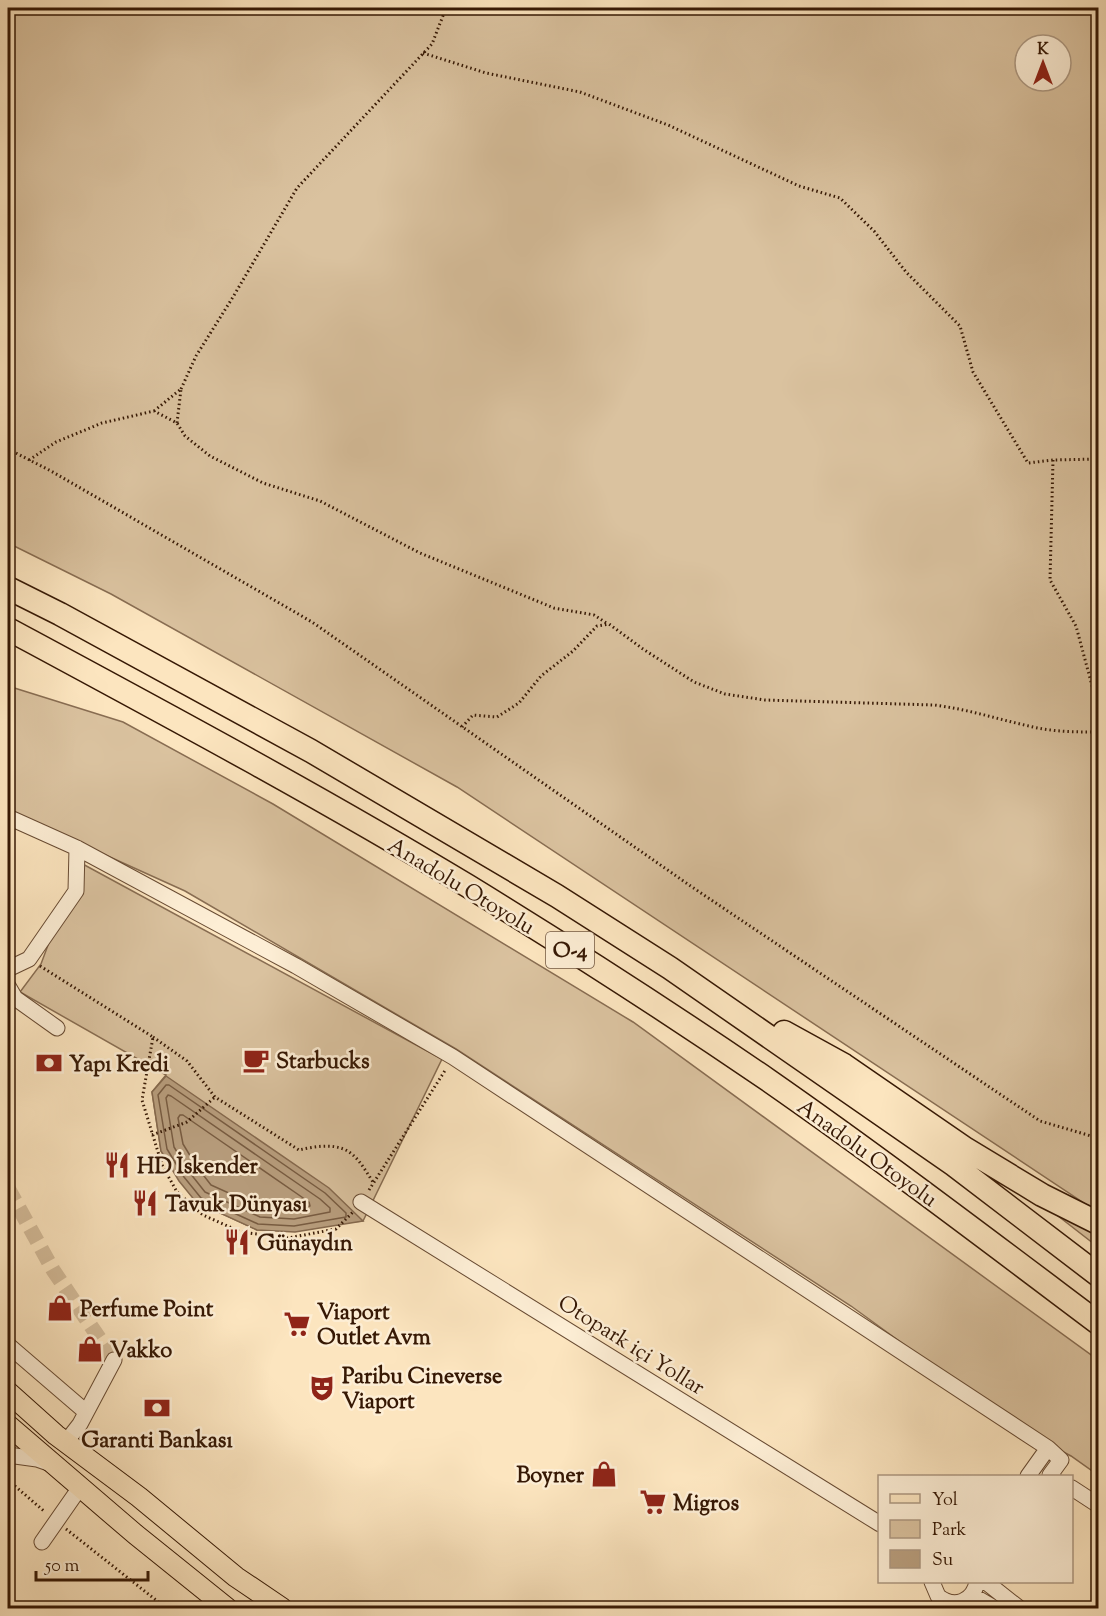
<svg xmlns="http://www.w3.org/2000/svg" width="1106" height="1616" viewBox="0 0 1106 1616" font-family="'Sorts Mill Goudy',serif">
	<rect width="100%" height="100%" fill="#fce5bf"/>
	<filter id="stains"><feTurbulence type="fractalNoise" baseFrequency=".00333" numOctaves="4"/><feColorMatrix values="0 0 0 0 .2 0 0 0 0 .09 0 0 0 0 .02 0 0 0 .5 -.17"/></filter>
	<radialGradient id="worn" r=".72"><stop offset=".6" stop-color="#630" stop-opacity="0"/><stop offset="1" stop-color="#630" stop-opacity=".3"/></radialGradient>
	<!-- green -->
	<path fill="#dac29f" stroke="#886d52" stroke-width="1.5" fill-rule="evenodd" d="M8,8H1098V1208L1087,1205L457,787L111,594L8,543ZM1025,45H1061V81H1025Z
		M8,686L123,722L273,804L633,1022L1098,1360V1475L1071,1456L1023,1431L851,1306L456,1049L185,891L8,811Z
		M79,862L442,1059L363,1221L257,1230L196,1202L161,1151L152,1092L166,1075L20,992L41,964Z
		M1040,1202L1098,1229V1247Z"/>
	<!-- water -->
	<path fill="#b99f7f" stroke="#85694e" stroke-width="1.5" d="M166,1076L329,1188L363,1221L295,1232L257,1230L196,1202L179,1181L161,1151L152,1092Z"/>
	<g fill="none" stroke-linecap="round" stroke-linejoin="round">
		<!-- shore -->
		<path stroke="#785c42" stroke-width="1.5" d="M166,1085H169L325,1193L346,1213V1217L294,1226L258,1224L201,1198L184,1177L167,1149L158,1095Z
			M168,1095L171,1096L320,1199L330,1208V1212L294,1219L260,1217L205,1192L190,1173L174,1147L166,1098Z
			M180,1115H183L309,1202L310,1206L294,1210L262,1208L211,1185L197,1167L183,1144L178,1118Z"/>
		<!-- minor-tunnel -->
		<path stroke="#d4bc9a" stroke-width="15" stroke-dasharray="15 8" stroke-linecap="butt" d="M8,1188L53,1270L114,1360"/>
		<!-- minor casing -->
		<g stroke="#684b33" stroke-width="17">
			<path id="minor" d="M8,817L77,848L296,966L453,1057L1048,1448L1028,1476
				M8,969L29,959L76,891L77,848
				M8,986L15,998L57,1028
				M361,1202L880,1524
				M8,1345L86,1412
				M66,1442L80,1424L114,1360
				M1048,1448L1061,1460L1050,1475L1053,1476
				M8,1455L37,1459L51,1464
				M1072,1488L1098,1505
				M42,1542L81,1486
				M932,1582L938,1596C954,1609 973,1602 977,1582
				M986,1582L1019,1608
				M972,1595L994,1608"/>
		</g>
		<!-- major casing -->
		<g stroke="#361804" stroke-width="22">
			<path id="major" d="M8,1392L56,1435L139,1497L236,1577L282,1608
				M8,1425L135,1534L227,1608"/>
		</g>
		<!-- highway casing -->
		<g stroke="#361804" stroke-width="25">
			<path id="highway" d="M8,588L60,614L311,751L557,896L670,968L954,1165L1098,1275
				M8,629C162,712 317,795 468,886C569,948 670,1013 768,1080C880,1158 989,1241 1098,1323
				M784,1032L844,1065L966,1149L1042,1195L1098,1223"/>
		</g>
		<!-- path -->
		<path stroke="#361804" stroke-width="3" stroke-dasharray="1.5 3" stroke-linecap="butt" d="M423,53L486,73L580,92L668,125L799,186L840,198L874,231L906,272L960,326L973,372L1028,463L1053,460L1098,459
			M181,389L196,356L233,297L297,188L432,44L446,8
			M154,411L181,389L177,423
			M8,449L51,471L312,622L692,887L1040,1121L1098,1138
			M29,460L56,442L102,423L154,411L177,423L185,436L210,456L263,483L320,501L420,553L554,608L594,615L608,624
			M1053,460L1050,580L1076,626L1098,708
			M462,727L473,715L497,717L519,703L541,676L573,651L597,626L609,624L643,649L694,682L725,694L765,700L934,705C967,709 997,719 1029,726C1052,732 1076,732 1098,732
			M40,966L153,1037L142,1100L162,1165L177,1192L203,1215L241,1232L288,1238L336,1229L353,1212
			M153,1037L187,1061L215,1097L299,1150C316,1146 339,1142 353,1155C361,1162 367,1173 373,1182
			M152,1135L187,1122L215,1097
			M369,1190L446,1069
			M8,1480L45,1512
			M66,1529L166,1608"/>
		<!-- minor -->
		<use href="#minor" stroke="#fdeed5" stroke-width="15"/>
		<!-- major -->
		<use href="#major" stroke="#fce5bf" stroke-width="20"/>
		<!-- highway -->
		<use href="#highway" stroke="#fce5bf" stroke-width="22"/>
	</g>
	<!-- icons -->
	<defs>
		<g id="cafe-bare" transform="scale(2.07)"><path d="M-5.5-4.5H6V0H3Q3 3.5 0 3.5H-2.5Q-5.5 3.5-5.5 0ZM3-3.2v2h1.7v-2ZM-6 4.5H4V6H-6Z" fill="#8f2418" stroke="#fdeed5" stroke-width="2.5" paint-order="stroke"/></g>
		<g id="bank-bare" transform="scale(2.07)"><path d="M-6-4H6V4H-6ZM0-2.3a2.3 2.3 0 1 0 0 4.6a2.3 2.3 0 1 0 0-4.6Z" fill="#8f2418" stroke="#fdeed5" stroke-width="2.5" paint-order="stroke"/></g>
		<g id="restaurant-bare" transform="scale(2.07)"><path d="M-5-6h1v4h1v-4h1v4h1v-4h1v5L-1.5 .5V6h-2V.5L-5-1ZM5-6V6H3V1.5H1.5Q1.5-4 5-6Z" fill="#8f2418" stroke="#fdeed5" stroke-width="2.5" paint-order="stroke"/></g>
		<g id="shop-bare" transform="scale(2.07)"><path d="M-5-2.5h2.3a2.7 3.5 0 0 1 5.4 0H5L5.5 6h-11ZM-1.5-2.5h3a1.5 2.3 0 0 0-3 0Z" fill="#8f2418" stroke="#fdeed5" stroke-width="2.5" paint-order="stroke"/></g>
		<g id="supermarket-bare" transform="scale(2.07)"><path d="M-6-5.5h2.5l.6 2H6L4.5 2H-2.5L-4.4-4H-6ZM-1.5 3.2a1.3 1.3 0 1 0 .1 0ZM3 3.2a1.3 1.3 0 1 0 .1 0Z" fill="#8f2418" stroke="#fdeed5" stroke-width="2.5" paint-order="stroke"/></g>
		<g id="theatre-bare" transform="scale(2.07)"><path d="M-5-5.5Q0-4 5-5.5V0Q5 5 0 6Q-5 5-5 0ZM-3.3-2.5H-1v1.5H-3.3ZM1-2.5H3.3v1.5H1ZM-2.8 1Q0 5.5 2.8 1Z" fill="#8f2418" stroke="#fdeed5" stroke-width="2.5" paint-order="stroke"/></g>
	</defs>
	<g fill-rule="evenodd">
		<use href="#cafe-bare" x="256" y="1060"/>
		<use href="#bank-bare" x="49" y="1063"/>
		<use href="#restaurant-bare" x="117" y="1165"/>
		<use href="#restaurant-bare" x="145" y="1203"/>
		<use href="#restaurant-bare" x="237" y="1242"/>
		<use href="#shop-bare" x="60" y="1308"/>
		<use href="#supermarket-bare" x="297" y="1324"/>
		<use href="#shop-bare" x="90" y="1349"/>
		<use href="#theatre-bare" x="322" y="1388"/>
		<use href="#bank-bare" x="157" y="1408"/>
		<use href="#shop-bare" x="604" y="1474"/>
		<use href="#supermarket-bare" x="653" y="1502"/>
	</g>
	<g text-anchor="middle" stroke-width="5" stroke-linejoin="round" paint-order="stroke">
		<!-- shield labels -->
		<rect fill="#fdeed5" stroke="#725843" stroke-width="1.5" x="546" y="932" width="48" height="36" rx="4.5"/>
		<g font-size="21" font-weight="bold" fill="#361804">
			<text x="570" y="957">O-4</text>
		</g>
		<!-- street labels -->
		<g font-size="22" fill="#361804" stroke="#fdeed5">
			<text transform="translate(462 885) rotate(31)" y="8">Anadolu Otoyolu</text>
			<text transform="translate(868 1152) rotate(36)" y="8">Anadolu Otoyolu</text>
			<text transform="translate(632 1344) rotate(32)" y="8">Otopark içi Yollar</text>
		</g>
		<!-- poi labels -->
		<g font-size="22" font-weight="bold" fill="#361804" stroke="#fdeed5" text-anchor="start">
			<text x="276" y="1068">Starbucks</text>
			<text x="69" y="1071">Yapı Kredi</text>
			<text x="137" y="1173">HD İskender</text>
			<text x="165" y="1211">Tavuk Dünyası</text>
			<text x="257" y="1250">Günaydın</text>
			<text x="80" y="1316">Perfume Point</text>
			<text x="317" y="1319">Viaport<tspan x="317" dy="25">Outlet Avm</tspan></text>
			<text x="110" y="1357">Vakko</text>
			<text x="342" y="1383">Paribu Cineverse<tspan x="342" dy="25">Viaport</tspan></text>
			<text x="157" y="1447" text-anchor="middle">Garanti Bankası</text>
			<text x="584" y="1482" text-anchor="end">Boyner</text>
			<text x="673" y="1510">Migros</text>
		</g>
	</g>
	<!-- margin -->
	<rect width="1106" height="1616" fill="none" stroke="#fce5bf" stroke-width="30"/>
	<rect x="9" y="9" width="1088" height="1598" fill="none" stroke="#361804" stroke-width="3"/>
	<rect x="15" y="15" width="1076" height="1586" fill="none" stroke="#361804" stroke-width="1.5"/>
	<!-- legend -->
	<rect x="878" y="1475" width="195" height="108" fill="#fdeed5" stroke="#ad9881" stroke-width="1.5"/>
	<rect x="890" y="1494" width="30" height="9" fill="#fce5bf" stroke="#ad9881" stroke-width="1.5"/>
	<text x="932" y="1505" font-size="18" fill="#361804">Yol</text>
	<rect x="890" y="1520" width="30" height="18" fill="#dac29f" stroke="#ad9881" stroke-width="1.5"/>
	<text x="932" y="1535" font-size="18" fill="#361804">Park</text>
	<rect x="890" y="1550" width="30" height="18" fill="#b99f7f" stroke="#ad9881" stroke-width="1.5"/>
	<text x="932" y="1565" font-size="18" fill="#361804">Su</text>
	<!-- north arrow -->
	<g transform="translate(1043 63)"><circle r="28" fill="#fdeed5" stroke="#ad9881" stroke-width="1.5"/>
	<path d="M0-4.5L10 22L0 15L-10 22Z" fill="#8f2418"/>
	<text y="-9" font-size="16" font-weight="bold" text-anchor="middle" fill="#361804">K</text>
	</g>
	<!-- scale -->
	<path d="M36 1571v9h112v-9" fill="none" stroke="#361804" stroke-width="3"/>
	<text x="45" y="1571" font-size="18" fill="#361804" stroke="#fdeed5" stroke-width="4.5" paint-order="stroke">50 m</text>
	<rect width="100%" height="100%" filter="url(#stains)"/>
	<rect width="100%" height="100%" fill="url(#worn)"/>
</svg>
